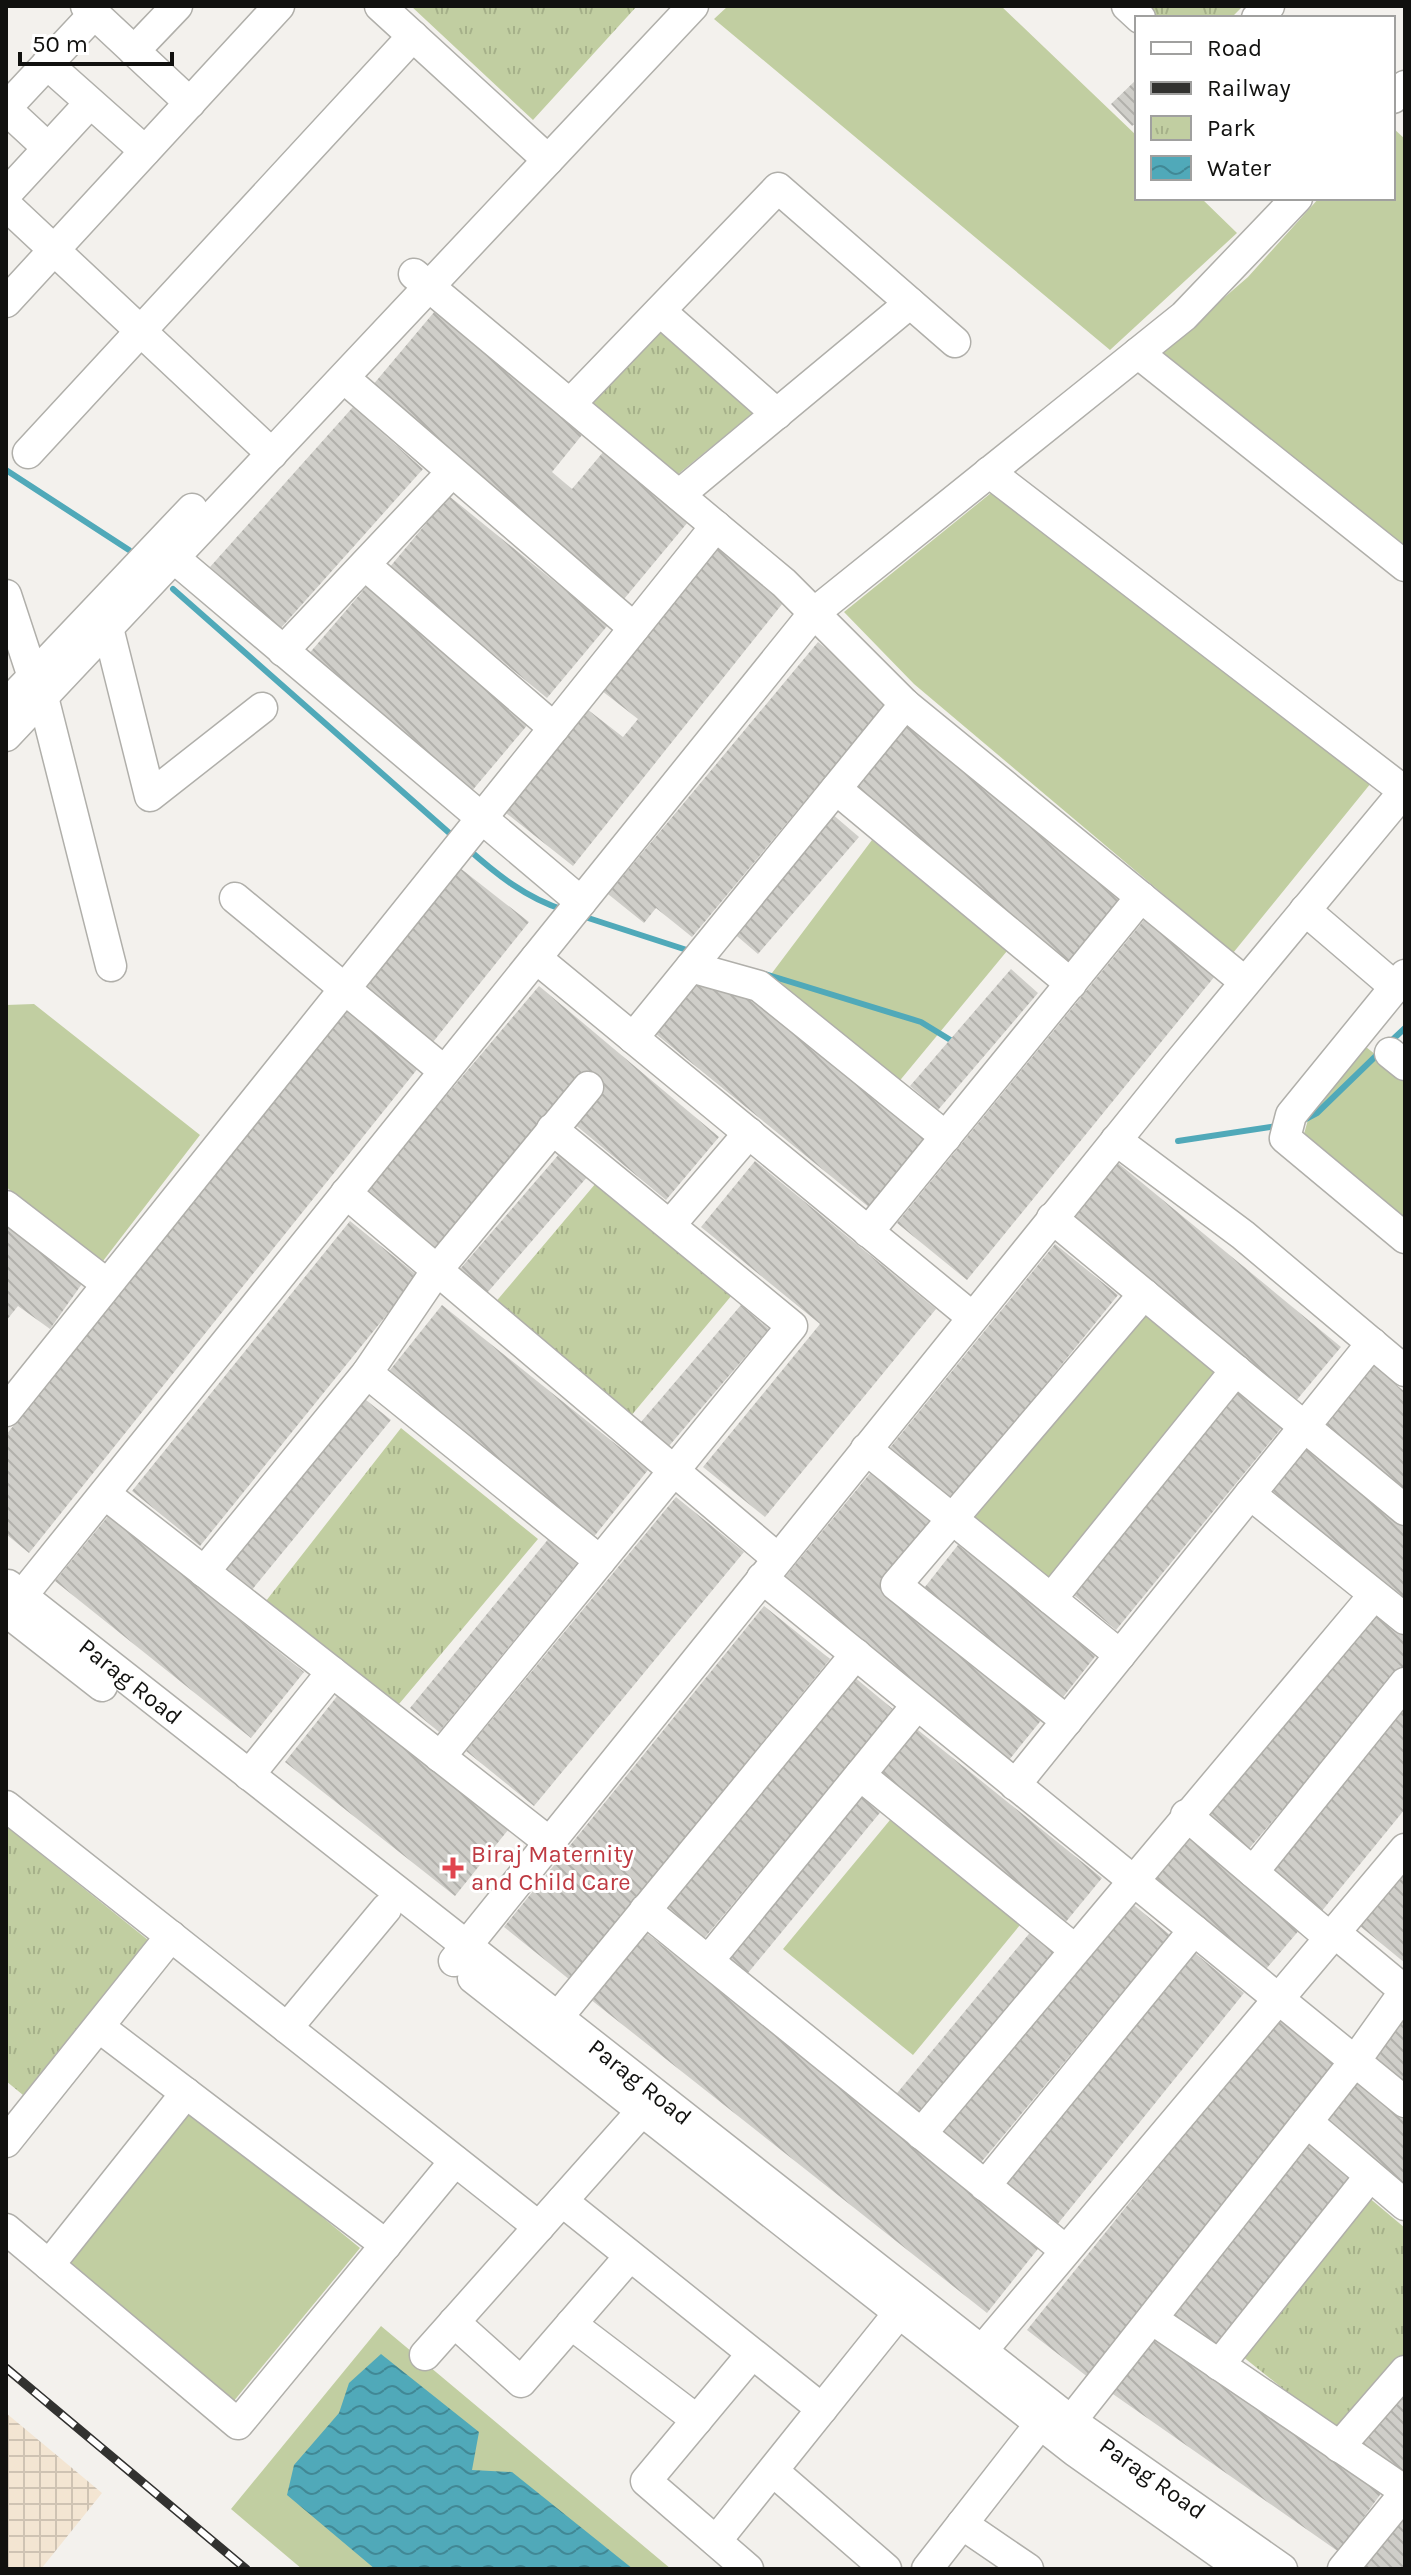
<svg xmlns="http://www.w3.org/2000/svg" width="1411" height="2575" viewBox="0 0 1411 2575" font-family="Karla,sans-serif">
	<defs>
		<pattern id="industrial-grid" width="8" height="8" patternUnits="userSpaceOnUse" patternTransform="scale(2)"><rect width="8" height="8" fill="#f3e5d2"/><path d="M0 4h8M4 0v8" fill="none" stroke="#cfc3b3"/></pattern>
		<pattern id="park-tufts" width="24" height="20" patternUnits="userSpaceOnUse" patternTransform="scale(2)"><rect width="24" height="20" fill="#c1cea1"/><path d="M3 7l-1-3M5 7V3M7 7l1-3M15 17l-1-3M17 17v-4M19 17l1-3" fill="none" stroke="#a5b089"/></pattern>
		<pattern id="water-waves" width="16" height="10" patternUnits="userSpaceOnUse" patternTransform="scale(2)"><rect width="16" height="10" fill="#50a9b9"/><path d="M0 5q4-4 8 0t8 0" fill="none" stroke="#418895"/></pattern>
		<pattern id="building-back-hatch" width="6" height="6" patternUnits="userSpaceOnUse" patternTransform="scale(2)"><rect width="6" height="6" fill="#cfcec9"/><path d="M-1 5l2 2M0 0l6 6M5-1l2 2" fill="none" stroke="#b1b0ab"/></pattern>
	</defs>
	<rect width="100%" height="100%" fill="#f3f1ed"/>
	<!-- industrial -->
	<path fill="url(#industrial-grid)" d="M6,2413L102,2493L41,2569H6Z"/>
	<!-- green -->
	<path fill="#c1cea1" d="M728,6H1001L1137,136V198H1201L1237,233L1110,350L714,19Z
		M1393,128L1405,139V551L1157,356L1248,277L1319,198H1393Z
		M991,493L1371,783L1233,953L914,684L844,612Z
		M872,840L1007,951L897,1084L766,981Z
		M34,1004L200,1135L103,1261L6,1187V1005Z
		M1361,1043L1405,1078V1221L1302,1141L1313,1102Z
		M1140,1309L1222,1374L1053,1585L972,1521Z
		M890,1820L1020,1925L913,2055L783,1949Z
		M190,2109L360,2248L233,2402L63,2263Z
		M381,2326L671,2569H302L231,2509Z"/>
	<!-- park -->
	<path fill="url(#park-tufts)" d="M411,6H637L533,120Z
		M1142,6H1243L1231,18H1154Z
		M664,329L757,410L677,475L592,402Z
		M596,1183L732,1295L630,1417L494,1304Z
		M401,1428L538,1539L399,1704L266,1601Z
		M6,1826L148,1940L23,2095L6,2081Z
		M1367,2196L1405,2228V2353L1336,2431L1242,2356Z"/>
	<!-- water -->
	<path fill="url(#water-waves)" d="M381,2354L479,2432L472,2470L512,2472L633,2569H375L287,2495L294,2465L339,2413L349,2383Z"/>
	<g fill="none" stroke-linecap="round" stroke-linejoin="round">
		<!-- stream -->
		<path stroke="#50a9b9" stroke-width="6" d="M6,470L129,550
			M173,589L455,838
			M467,848C496,874 526,898 564,910
			M582,916L693,952
			M765,974L921,1022L957,1044
			M1389,1043L1405,1028
			M1300,1122L1317,1113L1381,1051
			M1178,1141L1277,1126"/>
	</g>
	<!-- building -->
	<path fill="url(#building-back-hatch)" d="M1137,79V122L1132,126L1111,104Z
		M435,311L582,435L552,472L572,489L604,451L688,522L624,599L372,386Z
		M353,407L423,469L280,629L210,567Z
		M449,496L608,625L547,698L389,568Z
		M714,541L787,598L573,866L501,809L583,706L623,737L638,719L597,687Z
		M367,586L530,722L471,792L307,656Z
		M818,642L889,700L692,937L656,908L644,923L608,894Z
		M908,719L1128,897L1071,967L851,789Z
		M831,813L859,837L758,954L731,931Z
		M460,868L529,922L433,1042L365,988Z
		M1144,920L1215,976L967,1280L897,1223Z
		M1011,969L1038,993L938,1110L910,1086Z
		M696,980L753,997L927,1137L870,1208L651,1030Z
		M539,986L719,1137L666,1200L573,1123L604,1086L588,1073L434,1255L362,1195Z
		M347,1009L419,1067L29,1553L6,1534V1435Z
		M560,1153L588,1176L487,1293L460,1269Z
		M755,1161L936,1309L765,1517L703,1467L820,1324L701,1227Z
		M1118,1163L1341,1347L1295,1402L1072,1218Z
		M350,1221L418,1276L200,1546L132,1491Z
		M6,1224L84,1281L50,1329L18,1306L6,1321Z
		M1055,1244L1118,1295L952,1500L889,1449Z
		M442,1305L648,1470L592,1539L386,1375Z
		M741,1305L769,1329L669,1446L641,1422Z
		M1371,1364L1405,1392V1493L1322,1424Z
		M1237,1389L1283,1426L1116,1630L1070,1592Z
		M361,1396L391,1420L251,1591L221,1567Z
		M1302,1445L1405,1528V1605L1264,1492Z
		M872,1471L933,1520L880,1585L1043,1718L1009,1760L785,1577Z
		M676,1497L744,1552L534,1806L466,1751Z
		M109,1515L304,1672L251,1738L55,1581Z
		M550,1537L579,1561L439,1732L410,1708Z
		M958,1545L1097,1654L1060,1701L921,1592Z
		M764,1606L830,1659L570,1980L504,1927Z
		M1375,1609L1405,1634V1666L1247,1851L1201,1812Z
		M853,1676L894,1710L702,1941L661,1907Z
		M338,1695L508,1830L455,1896L285,1762Z
		M1405,1705V1809L1321,1912L1270,1871Z
		M913,1726L1102,1878L1065,1923L876,1772Z
		M859,1790L883,1809L743,1979L719,1960Z
		M1189,1834L1301,1928L1261,1975L1149,1881Z
		M1405,1872V1963L1360,1926Z
		M1129,1901L1170,1935L978,2166L937,2132Z
		M1033,1929L1057,1948L916,2118L893,2098Z
		M644,1931L1041,2245L987,2313L590,1999Z
		M1190,1949L1244,1993L1056,2226L1001,2182Z
		M1405,2005V2083L1364,2050Z
		M1278,2018L1339,2067L1089,2378L1027,2330Z
		M1354,2079L1405,2120V2189L1320,2120Z
		M1311,2143L1354,2177L1217,2349L1173,2314Z
		M1152,2331L1382,2492L1339,2552L1110,2392Z
		M1405,2393V2476L1362,2444Z
		M1405,2514V2569H1363Z"/>
	<g fill="none" stroke-linecap="round" stroke-linejoin="round">
		<!-- minor casing -->
		<g stroke="#b0afaa" stroke-width="33">
			<g id="minor">
				<path d="M86,6L190,103"/>
				<path d="M380,6L548,160"/>
				<path d="M1127,6L1140,18"/>
				<path d="M1257,18L1269,6"/>
				<path d="M134,51L177,6"/>
				<path d="M47,64L145,151"/>
				<path d="M1393,98L1405,86"/>
				<path d="M6,108L94,14"/>
				<path d="M6,109L48,148"/>
				<path d="M6,194L90,103"/>
				<path d="M6,205L272,454"/>
				<path d="M414,274L784,583L905,704L1245,982"/>
				<path d="M6,302L279,6"/>
				<path d="M660,311L777,414"/>
				<path d="M1138,353L1405,566"/>
				<path d="M344,378L634,628"/>
				<path d="M570,404L778,188L955,342"/>
				<path d="M28,453L413,36"/>
				<path d="M989,472L1404,791"/>
				<path d="M679,495L910,303"/>
				<path d="M174,558L581,902"/>
				<path d="M365,565L554,728"/>
				<path d="M6,595L33,677"/>
				<path d="M108,628L150,796L262,708"/>
				<path d="M283,651L452,472"/>
				<path d="M43,697L111,966"/>
				<path d="M6,705L192,509"/>
				<path d="M6,736L693,6"/>
				<path d="M836,789L1071,984"/>
				<path d="M235,898L444,1071"/>
				<path d="M1305,910L1395,987"/>
				<path d="M536,958L972,1317"/>
				<path d="M691,967L759,986L946,1137"/>
				<path d="M1405,975L1291,1115L1285,1138L1405,1238"/>
				<path d="M633,1038L905,704"/>
				<path d="M1390,1053L1405,1065"/>
				<path d="M1116,1140L1243,1235L1405,1371"/>
				<path d="M346,1193L777,1558"/>
				<path d="M6,1206L107,1284"/>
				<path d="M1052,1218L1405,1510"/>
				<path d="M670,1225L749,1133"/>
				<path d="M868,1232L1141,897"/>
				<path d="M367,1373L600,1561"/>
				<path d="M6,1411L716,526"/>
				<path d="M866,1449L1120,1655"/>
				<path d="M105,1494L549,1842"/>
				<path d="M1250,1494L1405,1619"/>
				<path d="M204,1572L367,1373L437,1270L588,1087"/>
				<path d="M762,1578L1405,2102"/>
				<path id="s1" d="M8,1585L1071,2421L1282,2569"/>
				<path d="M1051,1599L1236,1370"/>
				<path d="M6,1611L102,1686"/>
				<path d="M8,1613L814,613L1184,316L1297,198"/>
				<path d="M1067,1721L896,1585L1144,1294"/>
				<path d="M440,1757L792,1326L552,1129"/>
				<path d="M249,1775L332,1672"/>
				<path d="M860,1775L1074,1949"/>
				<path d="M1015,1785L1372,1343"/>
				<path d="M6,1806L539,2227"/>
				<path d="M1186,1815L1329,1937"/>
				<path d="M1253,1872L1405,1683"/>
				<path d="M645,1910L1065,2250"/>
				<path d="M1334,1932L1405,1991"/>
				<path d="M454,1961L1177,1065L1405,790"/>
				<path d="M708,1961L917,1705"/>
				<path d="M473,1978L1075,2451L1242,2569"/>
				<path d="M557,2018L856,1654"/>
				<path d="M99,2027L386,2245"/>
				<path d="M287,2028L386,1909"/>
				<path d="M1307,2122L1405,2205"/>
				<path d="M921,2134L1374,1595"/>
				<path d="M6,2142L171,1936"/>
				<path d="M985,2186L1194,1930"/>
				<path d="M562,2201L822,2409"/>
				<path d="M6,2229L238,2424L455,2161"/>
				<path d="M49,2265L186,2093"/>
				<path d="M1152,2319L1405,2491"/>
				<path d="M454,2322L521,2382L630,2256"/>
				<path d="M571,2324L697,2420"/>
				<path d="M425,2355L641,2112"/>
				<path d="M1219,2365L1370,2176"/>
				<path d="M969,2366L1405,1849"/>
				<path d="M1071,2421L1355,2061L1405,1991"/>
				<path d="M1339,2447L1405,2371"/>
				<path d="M773,2471L886,2569"/>
				<path d="M962,2524L1028,2569"/>
				<path d="M716,2541L898,2314"/>
				<path d="M748,2569L646,2481L752,2354"/>
				<path d="M927,2569L1040,2424"/>
				<path d="M1343,2569L1405,2493"/>
			</g>
		</g>
		<!-- minor -->
		<use href="#minor" stroke="#fff" stroke-width="30"/>
		<!-- rail casing -->
		<g stroke="#323230" stroke-width="9">
			<path id="rail" d="M6,2368L246,2569"/>
		</g>
		<!-- rail -->
		<use href="#rail" stroke="#fff" stroke-width="6" stroke-dasharray="18" stroke-linecap="butt"/>
	</g>
	<!-- markers -->
	<path fill="#e0444e" stroke="#fff" stroke-width="3" d="M449 1856h8v8h8v8h-8v8h-8v-8h-8v-8h8z"/>
	<g text-anchor="middle" stroke-width="6" stroke-linejoin="round" paint-order="stroke">
		<!-- street labels -->
		<g font-size="24" fill="#11110f" stroke="#fff">
			<text dy="8" stroke="none"><textPath href="#s1" startOffset="156">Parag Road</textPath></text>
			<text dy="8" stroke="none"><textPath href="#s1" startOffset="804">Parag Road</textPath></text>
			<text dy="8" stroke="none"><textPath href="#s1" startOffset="1452">Parag Road</textPath></text>
		</g>
		<!-- health labels -->
		<g font-size="24" fill="#be3a42" stroke="#fff" text-anchor="start">
			<text x="471" y="1862">Biraj Maternity<tspan x="471" dy="28">and Child Care</tspan></text>
		</g>
	</g>
	<!-- border -->
	<rect width="1411" height="2575" fill="none" stroke="#11110f" stroke-width="16"/>
	<!-- legend -->
	<rect x="1135" y="16" width="260" height="184" fill="#ffffff" stroke="#a0a09f" stroke-width="2"/>
	<rect x="1151" y="42" width="40" height="12" fill="#ffffff" stroke="#a0a09f" stroke-width="2"/>
	<text x="1207" y="56" font-size="24" fill="#11110f">Road</text>
	<rect x="1151" y="82" width="40" height="12" fill="#323230" stroke="#a0a09f" stroke-width="2"/>
	<text x="1207" y="96" font-size="24" fill="#11110f">Railway</text>
	<rect x="1151" y="116" width="40" height="24" fill="url(#park-tufts)" stroke="#a0a09f" stroke-width="2"/>
	<text x="1207" y="136" font-size="24" fill="#11110f">Park</text>
	<rect x="1151" y="156" width="40" height="24" fill="url(#water-waves)" stroke="#a0a09f" stroke-width="2"/>
	<text x="1207" y="176" font-size="24" fill="#11110f">Water</text>
	<!-- scale -->
	<path d="M20 52v12h152v-12" fill="none" stroke="#11110f" stroke-width="4"/>
	<text x="32" y="52" font-size="24" fill="#11110f" stroke="#ffffff" stroke-width="6" paint-order="stroke">50 m</text>
</svg>
